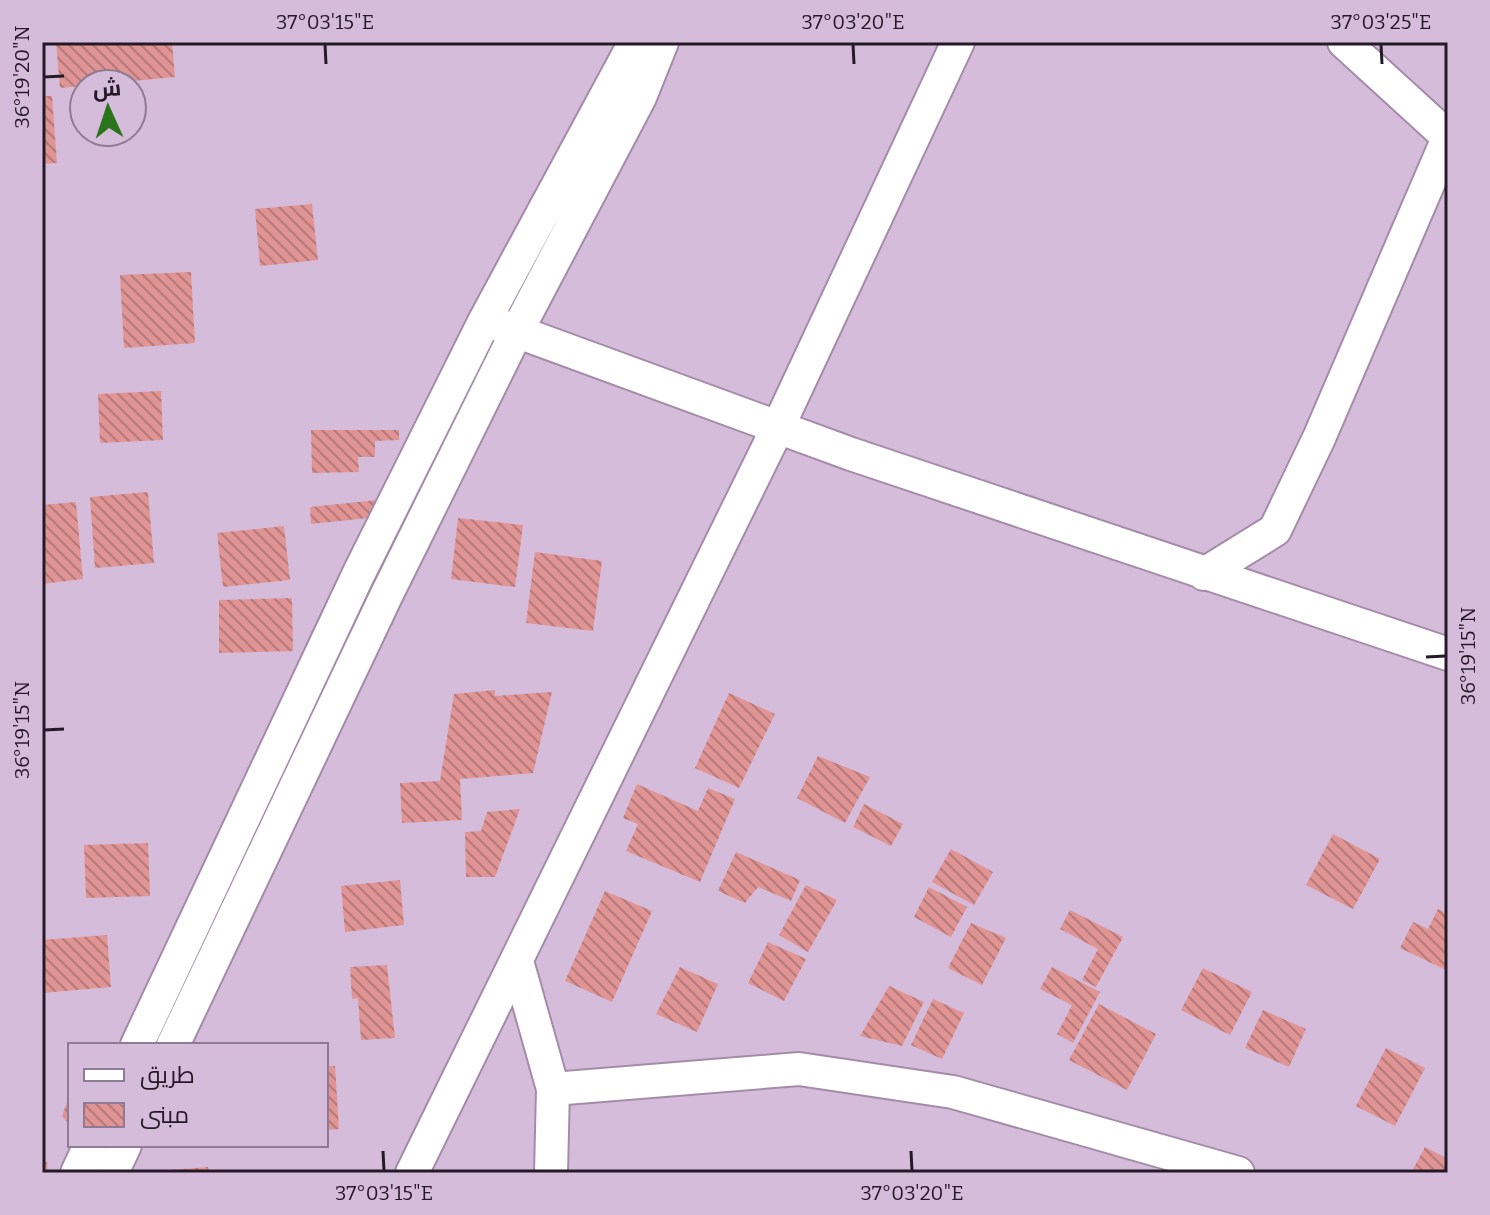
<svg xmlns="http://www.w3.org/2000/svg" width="1490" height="1215" viewBox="0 0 1490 1215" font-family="Bitter,Cairo,serif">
	<defs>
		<pattern id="building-back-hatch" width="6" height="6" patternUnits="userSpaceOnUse" patternTransform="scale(2)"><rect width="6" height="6" fill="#e09594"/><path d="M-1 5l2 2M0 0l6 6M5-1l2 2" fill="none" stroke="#b57979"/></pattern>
	</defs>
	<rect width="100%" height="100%" fill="#d6bcdb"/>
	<!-- building -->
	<path fill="url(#building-back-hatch)" d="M56,42H172L175,77L60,88Z
		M42,96H52L57,163L42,164Z
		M312,204L318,260L260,266L255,209Z
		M191,272L195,343L124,348L120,275Z
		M161,391L163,440L100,443L98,394Z
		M311,430H399V440L375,441V457H358L359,472L312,473Z
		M148,492L154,563L95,568L90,497Z
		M377,500L368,518L311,524L310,507Z
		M76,502L83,579L42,584V505Z
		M458,518L523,525L515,587L451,579Z
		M284,526L290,580L223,587L217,533Z
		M535,552L602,561L593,631L526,623Z
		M292,598L293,651L219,653V600Z
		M495,690V696L552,692L533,773L460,779L462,820L402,823L400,783L440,781L454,694Z
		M729,693L775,714L739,788L695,768Z
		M818,756L870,777L845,823L797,798Z
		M637,784L698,811L708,788L735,799L700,882L626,851L638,824L623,818Z
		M864,804L903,824L891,846L853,827Z
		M520,809L495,877H466L465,832L481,831L487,812Z
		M1333,834L1380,859L1353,909L1306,885Z
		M148,843L150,896L86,898L84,845Z
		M951,849L993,872L974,905L932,882Z
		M736,852L800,880L791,901L758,887L745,903L718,891Z
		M400,880L404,925L345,932L341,886Z
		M806,885L837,900L808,952L779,935Z
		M929,887L967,907L951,937L914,917Z
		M605,891L652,911L612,1002L565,981Z
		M1438,909L1448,914V971L1400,948L1413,922L1428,929Z
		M1070,910L1123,937L1096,987L1082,980L1098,949L1060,929Z
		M971,923L1006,938L982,985L948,968Z
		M107,935L111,987L42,993V940Z
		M768,942L806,959L784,1001L748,983Z
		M387,965L395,1038L361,1040L358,998L352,999L350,967Z
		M680,967L718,984L697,1032L656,1014Z
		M1052,967L1100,992L1073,1043L1057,1034L1072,1005L1040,989Z
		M1203,968L1252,992L1230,1035L1181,1010Z
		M889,986L924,1002L902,1046L860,1036Z
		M933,999L964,1013L942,1059L911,1045Z
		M1099,1004L1156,1034L1127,1090L1069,1060Z
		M1263,1010L1306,1029L1289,1067L1245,1048Z
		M1386,1048L1425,1068L1395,1126L1356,1106Z
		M326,1066H335L339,1129L326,1130Z
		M70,1094V1126L62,1116Z
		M1425,1147L1448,1159V1173H1411Z
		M42,1162H47L48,1173H42Z
		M208,1167L209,1173H158V1171Z"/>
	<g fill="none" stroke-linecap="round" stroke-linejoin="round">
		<!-- minor casing -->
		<g stroke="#a48ca9" stroke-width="36">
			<path id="minor" d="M1344,42L1448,137
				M499,325L851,454L1448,654
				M1204,574L1275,530L1319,438L1448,138
				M517,961L553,1089L551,1173
				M137,1045L359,573L485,320L635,42
				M173,1045L386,596L517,331L640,97L662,42
				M553,1089L799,1069L953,1092L1238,1173
				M77,1173L90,1145
				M112,1173L125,1145
				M412,1173L779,425L958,42"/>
		</g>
		<!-- minor -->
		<use href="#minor" stroke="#fff" stroke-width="32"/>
	</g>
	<!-- ticks -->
	<path fill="none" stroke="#241a26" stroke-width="3" d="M325,44L326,64M853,44L854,64M1381,44L1382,64M44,77L64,76M1426,657L1446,656M44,730L64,729M383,1151L384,1171M911,1151L912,1171"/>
	<!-- border -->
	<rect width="1490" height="1215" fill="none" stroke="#d6bcdb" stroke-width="88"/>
	<!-- legend -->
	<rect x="68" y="1043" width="260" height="104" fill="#d6bcdb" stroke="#8f7b93" stroke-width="2"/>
	<rect x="84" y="1069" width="40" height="12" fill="#ffffff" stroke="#8f7b93" stroke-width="2"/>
	<text x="140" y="1083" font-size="24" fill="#241a26">طريق</text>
	<rect x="84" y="1103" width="40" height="24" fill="url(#building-back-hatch)" stroke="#8f7b93" stroke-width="2"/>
	<text x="140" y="1123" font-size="24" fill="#241a26">مبنى</text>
	<!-- north arrow -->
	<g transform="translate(108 108) rotate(357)"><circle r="38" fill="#d6bcdb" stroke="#8f7b93" stroke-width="2"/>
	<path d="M0-6L14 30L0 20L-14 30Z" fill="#2a751b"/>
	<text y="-12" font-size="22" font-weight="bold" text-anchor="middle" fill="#241a26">ش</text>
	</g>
	<rect x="44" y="44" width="1402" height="1127" fill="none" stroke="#241a26" stroke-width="3"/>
	<g font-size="20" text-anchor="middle" fill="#241a26">
		<text x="325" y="29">37°03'15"E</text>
		<text x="853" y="29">37°03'20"E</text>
		<text x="1381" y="29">37°03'25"E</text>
		<text transform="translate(22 77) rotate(-90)" y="7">36°19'20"N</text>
		<text transform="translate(1468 656) rotate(-90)" y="7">36°19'15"N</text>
		<text transform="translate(22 730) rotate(-90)" y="7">36°19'15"N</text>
		<text x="384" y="1200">37°03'15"E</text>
		<text x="912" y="1200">37°03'20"E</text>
	</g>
</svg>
